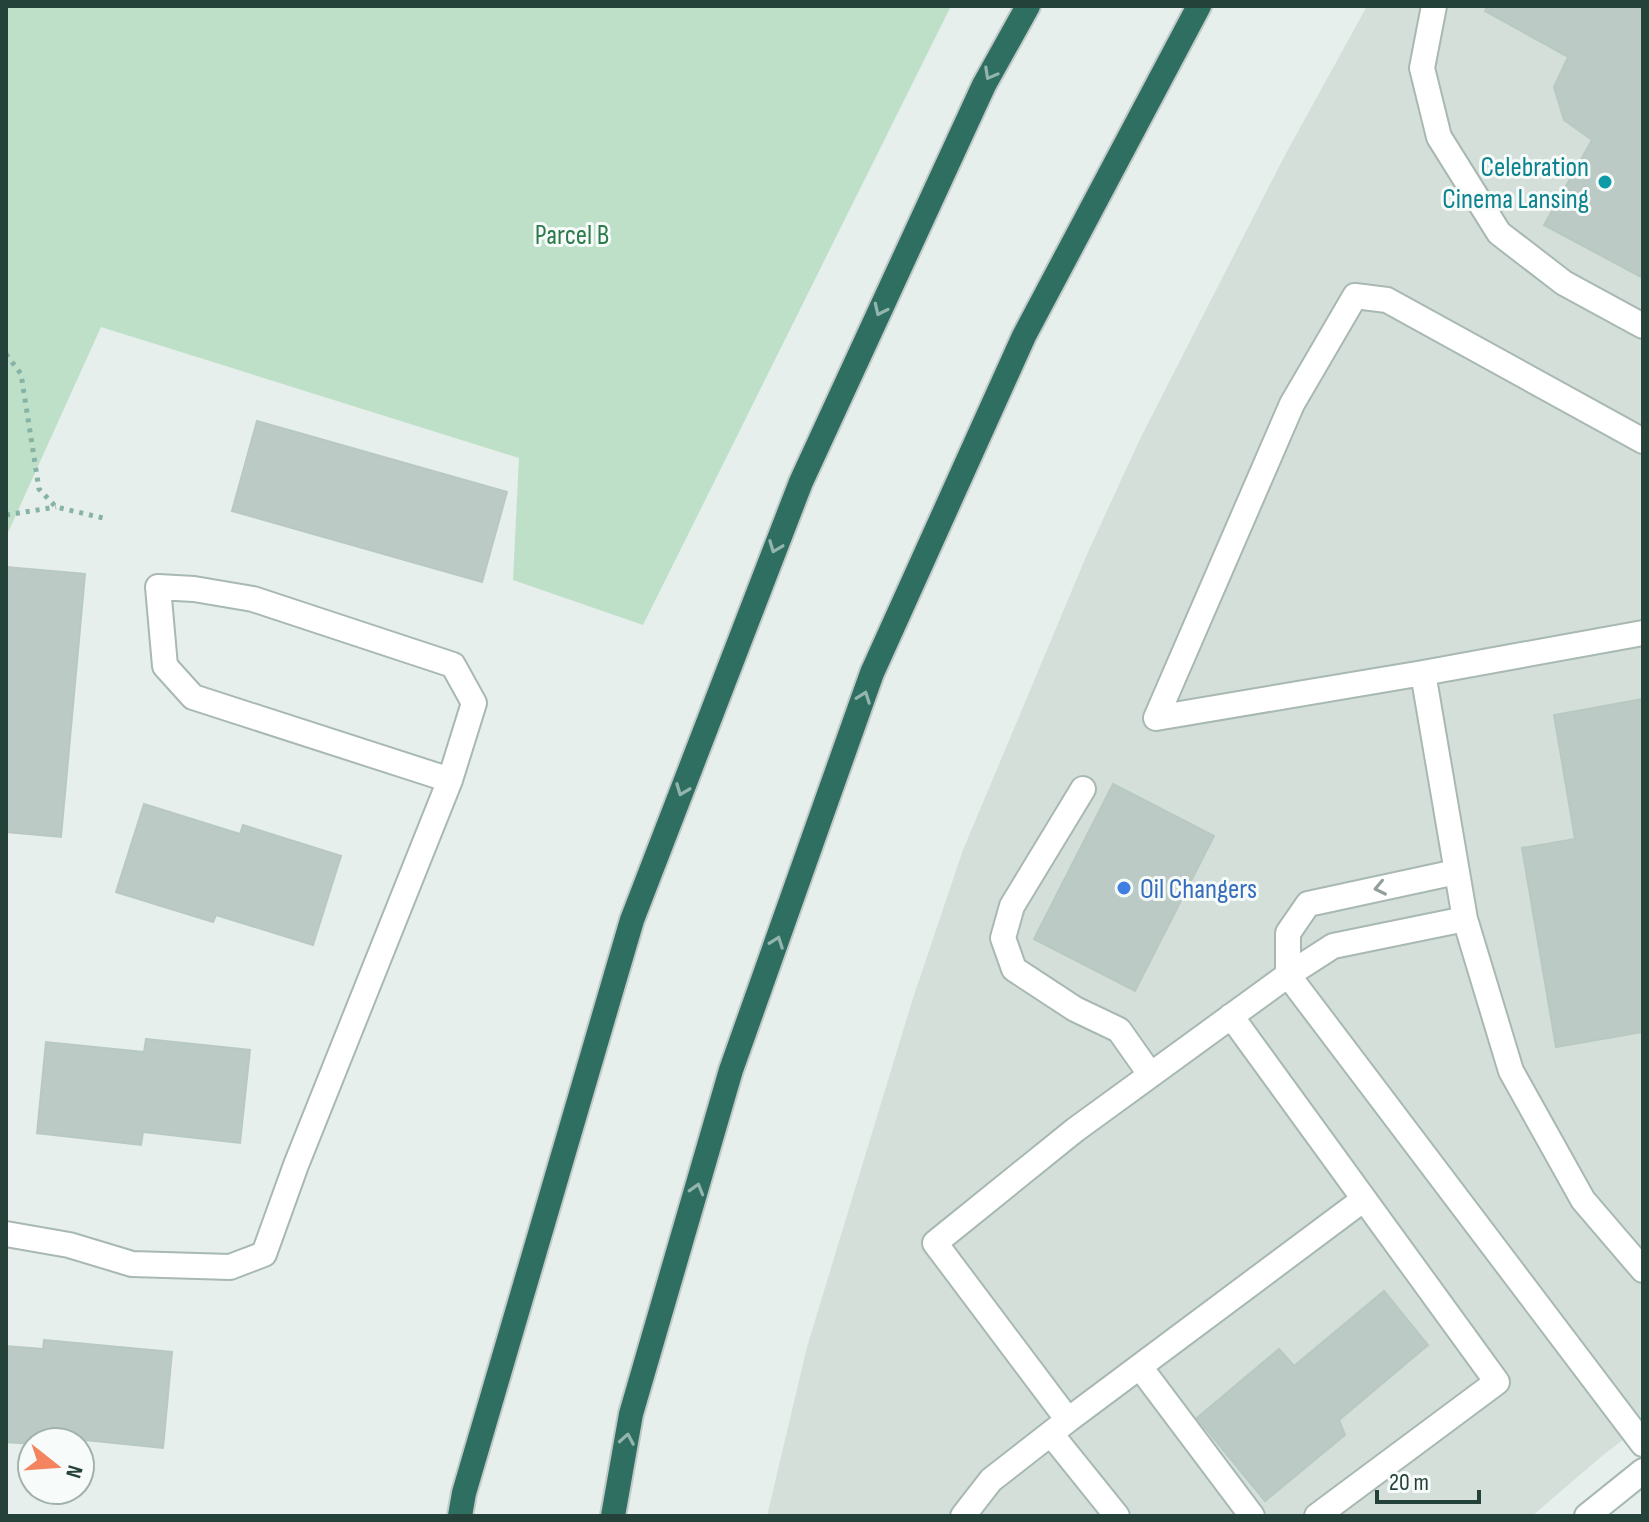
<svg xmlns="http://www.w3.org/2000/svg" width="1649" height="1522" viewBox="0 0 1649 1522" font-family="'Sofia Sans Condensed',sans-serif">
	<rect width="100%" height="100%" fill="#e6efeb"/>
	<!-- built -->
	<path fill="#d4dfda" d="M1367,6H1643V1424L1602,1456L1532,1516H767L807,1347L913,998L963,850L1088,552L1140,439L1284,157Z"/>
	<!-- green -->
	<path fill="#bfe0c8" d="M6,6H951L643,625L513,580L519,458L101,327L6,537Z"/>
	<!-- building -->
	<path fill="#bbcac4" stroke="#b8c9c2" stroke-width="2" d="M1487,6H1643V278L1544,225L1592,140L1564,120L1554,87L1568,57L1485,11Z
		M257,421L507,492L482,582L232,511Z
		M6,567L85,574L61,837L6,832Z
		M1643,699V1032L1556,1047L1522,848L1575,839L1554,715Z
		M1113,784L1214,836L1135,991L1034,939Z
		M144,804L240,834L243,825L341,856L313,945L216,915L213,922L116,892Z
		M146,1039L250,1050L240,1143L143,1132L141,1145L37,1133L46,1042L144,1052Z
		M1384,1291L1428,1345L1339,1420L1345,1435L1265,1501L1197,1418L1279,1349L1294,1366Z
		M44,1340L172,1352L163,1448L35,1435L32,1444L6,1442V1346L43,1349Z"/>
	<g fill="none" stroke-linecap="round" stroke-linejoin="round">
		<!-- minor casing -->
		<g stroke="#a8b8b2" stroke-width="28">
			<path id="minor" d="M1434,6L1422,68L1439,137L1499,233L1564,283L1643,326
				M1643,441L1387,300L1355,296L1292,404L1156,718L1423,673L1465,919L1511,1071L1583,1200L1643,1270
				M158,587L194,589L253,599L453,665L474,703L450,780L193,697L165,666Z
				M1423,673L1643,633
				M1083,789L1012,906L1003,938L1014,969L1075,1009L1119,1030L1150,1074
				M1456,872L1308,904L1288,933V975L1333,946L1465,919
				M1231,1016L1497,1382L1317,1516
				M1364,1199L1068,1420L935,1243L1075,1130L1288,975L1643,1444
				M6,1234L69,1245L132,1264L230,1267L264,1254L296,1165L450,780
				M1140,1367L1252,1516
				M1051,1434L1117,1516
				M963,1516L991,1480L1068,1420
				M1587,1516L1643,1471"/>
		</g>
		<!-- highway casing -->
		<g stroke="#c2cac8" stroke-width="28">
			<path id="highway" d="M460,1516L464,1493L632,920L801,482L984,85L1028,6
				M613,1516L631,1414L731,1070L872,673L1024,336L1199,6"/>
		</g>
		<!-- path -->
		<path stroke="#86b3a5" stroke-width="5" stroke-dasharray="4 6" stroke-linecap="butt" d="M6,354L21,374L39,489L56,507L103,518
			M6,515L56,507"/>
		<!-- minor -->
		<use href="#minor" stroke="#fff" stroke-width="24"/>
		<!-- highway -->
		<use href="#highway" stroke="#2f6f62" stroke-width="24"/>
	</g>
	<!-- one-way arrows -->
	<defs><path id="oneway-chevron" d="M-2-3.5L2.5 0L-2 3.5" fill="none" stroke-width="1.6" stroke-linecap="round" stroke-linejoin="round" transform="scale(2)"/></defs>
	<g stroke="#93b5ae">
		<use href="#oneway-chevron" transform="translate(990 74) rotate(119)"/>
		<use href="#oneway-chevron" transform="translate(880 310) rotate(115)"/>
		<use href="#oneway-chevron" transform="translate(775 547) rotate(111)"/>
		<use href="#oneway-chevron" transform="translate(864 697) rotate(-70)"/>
		<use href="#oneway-chevron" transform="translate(682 790) rotate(111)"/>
		<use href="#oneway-chevron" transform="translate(777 942) rotate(-70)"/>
		<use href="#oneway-chevron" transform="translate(697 1189) rotate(-74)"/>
		<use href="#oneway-chevron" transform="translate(627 1439) rotate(-80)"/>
	</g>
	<use stroke="#92a09c" href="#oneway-chevron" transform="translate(1380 888) rotate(168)"/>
	<!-- markers -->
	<circle fill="#0f9aa8" stroke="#f7fbf9" stroke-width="3" cx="1605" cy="182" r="8"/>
	<circle fill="#3f7fe0" stroke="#f7fbf9" stroke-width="3" cx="1124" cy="888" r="8"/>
	<g text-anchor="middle" stroke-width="6" stroke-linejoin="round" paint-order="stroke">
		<!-- culture labels -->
		<g font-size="28" fill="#0d838f" stroke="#f7fbf9" text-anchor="end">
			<text x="1589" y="176">Celebration<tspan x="1589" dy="32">Cinema Lansing</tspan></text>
		</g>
		<!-- park labels -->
		<g font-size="28" fill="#2d7a4b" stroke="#f7fbf9">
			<text x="572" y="244">Parcel B</text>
		</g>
		<!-- shop labels -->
		<g font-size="28" fill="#366cbe" stroke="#f7fbf9" text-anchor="start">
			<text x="1140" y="898">Oil Changers</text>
		</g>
	</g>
	<!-- border -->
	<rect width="1649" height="1522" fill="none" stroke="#24423a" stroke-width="16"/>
	<!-- north arrow -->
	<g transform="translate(56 1466) rotate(107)"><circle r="38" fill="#f7fbf9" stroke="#a3b1ad" stroke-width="2"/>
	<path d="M0-6L14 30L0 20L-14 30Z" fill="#f4845f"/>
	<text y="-12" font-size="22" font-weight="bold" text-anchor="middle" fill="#24423a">N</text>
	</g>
	<!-- scale -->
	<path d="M1377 1490v12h102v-12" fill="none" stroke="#24423a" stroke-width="4"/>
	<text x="1389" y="1490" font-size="24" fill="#24423a" stroke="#f7fbf9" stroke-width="6" paint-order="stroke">20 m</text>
</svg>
